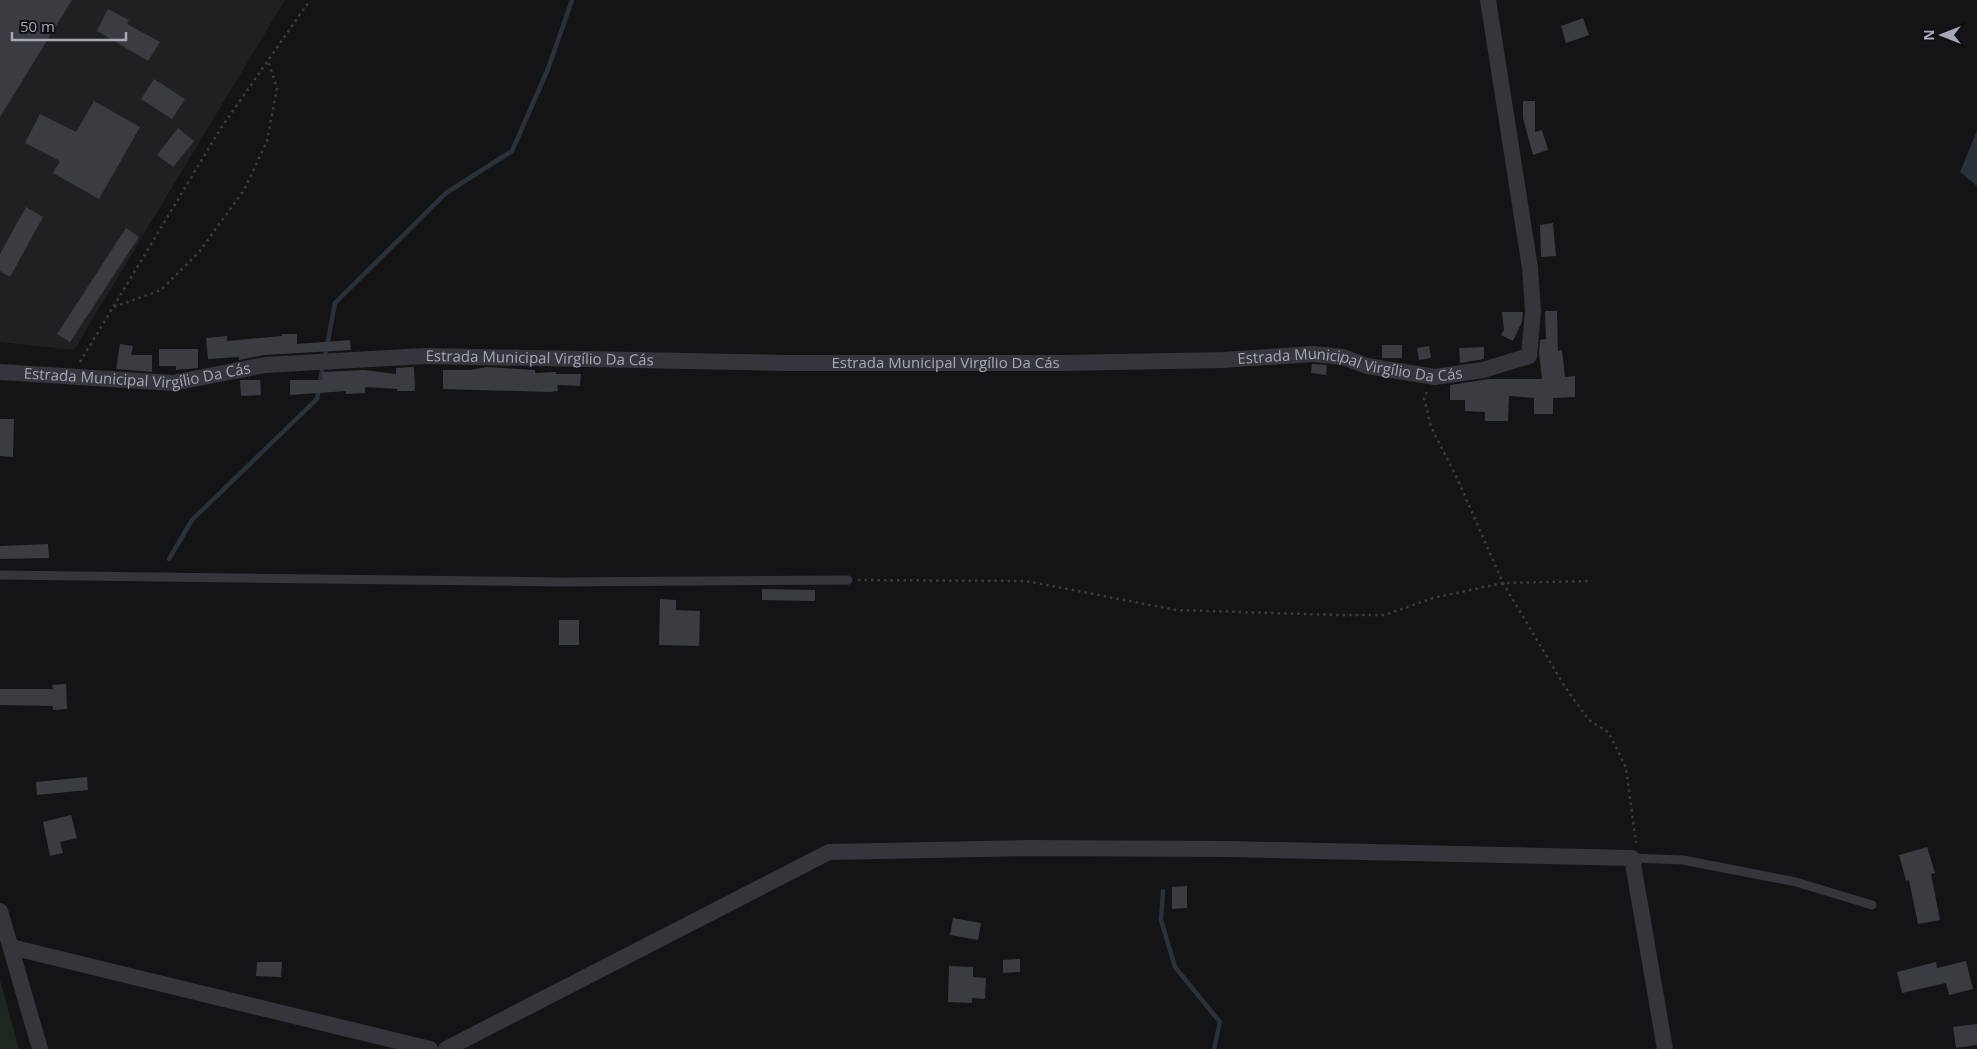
<svg xmlns="http://www.w3.org/2000/svg" width="1977" height="1049" viewBox="0 0 1977 1049" font-family="'Open Sans',sans-serif">
	<rect width="100%" height="100%" fill="#141416"/>
	<!-- built -->
	<path fill="#202023" d="M0,0H285L74,350L0,342Z"/>
	<!-- green -->
	<path fill="#1e2620" d="M0,980L19,1049H0Z"/>
	<!-- water -->
	<path fill="#29313b" d="M1977,131V186L1960,172Z"/>
	<g fill="none" stroke-linecap="round" stroke-linejoin="round">
		<!-- stream -->
		<path stroke="#29313b" stroke-width="4.5" d="M325,357L335,303L446,193L512,151L548,69L572,0
			M169,559L192,520L317,399L323,365
			M1163,891L1161,920L1175,967L1220,1022L1214,1049"/>
	</g>
	<!-- building -->
	<path fill="#3b3c41" d="M0,0H72L0,117Z
		M108,9L129,20L127,24L160,42L148,61L97,31Z
		M1583,18L1589,35L1566,43L1561,26Z
		M154,79L185,99L172,119L141,99Z
		M94,101L140,127L99,199L53,173L60,161L25,143L40,114L76,132Z
		M1523,101H1535V132L1542,130L1548,150L1533,155L1523,118Z
		M178,128L194,141L173,167L157,155Z
		M26,207L43,217L10,277L0,271V254Z
		M1553,223L1556,256L1541,257L1540,225Z
		M126,228L139,237L70,342L57,334Z
		M1545,311H1557L1558,351L1562,350L1565,377L1575,376V397L1553,398V414H1534V398L1509,396L1508,421H1485V412L1465,411V400H1450V385L1489,379H1542L1539,353L1540,340L1546,339Z
		M1502,312H1523L1522,322L1513,341L1501,335L1504,330Z
		M282,334H297V344L350,340L351,350L264,355L239,360V357L208,359L206,338L227,336V341L282,336Z
		M120,344L133,346L131,355H152V372L116,369Z
		M1382,345H1402V358H1382Z
		M1429,346L1431,358L1419,360L1417,348Z
		M1484,347V359L1460,363L1459,348Z
		M159,349H198V368L176,370V366H159Z
		M1312,364L1327,365L1326,375L1311,373Z
		M414,367L415,391H397V389L365,387V393L346,394V391L290,395V380H323L322,372L364,370L396,374V368Z
		M487,367L535,370V373L556,372V374H581L580,386L557,385L558,391L549,392L443,389V370H470Z
		M240,380H260L261,395L241,396Z
		M0,419H14L13,457L0,456Z
		M48,544L49,558L0,559V546Z
		M762,589L815,590V601L762,600Z
		M660,599L676,600V610L700,611L699,646L659,645Z
		M559,620H579V645H559Z
		M66,684L67,709L53,710V706L0,705V689H53L52,685Z
		M87,777L88,790L37,795L36,782Z
		M71,815L77,838L60,842L63,853L50,856L43,822Z
		M1927,847L1935,873L1931,874L1940,920L1918,924L1909,880L1906,881L1899,855Z
		M1187,886V908L1172,909V887Z
		M953,918L981,923L978,940L950,935Z
		M1020,959V972L1003,973V960Z
		M1966,961L1973,989L1949,995L1946,983L1902,993L1897,972L1936,962L1937,968Z
		M257,962H282L281,977L256,976Z
		M949,966L973,967V977L986,978L985,999L972,998V1003L948,1002Z
		M1977,1024V1045L1956,1048L1953,1027Z"/>
	<g fill="none" stroke-linecap="round" stroke-linejoin="round">
		<!-- path -->
		<path stroke="#3b3c43" stroke-width="2.5" stroke-dasharray="2.5 4" stroke-linecap="butt" d="M114,307L161,290L199,252L244,190L267,141L277,88L268,61
			M80,362L221,128L310,0
			M1427,392L1424,398L1431,427L1457,478L1503,583L1565,687L1589,720L1608,732L1617,749L1626,768L1636,843
			M858,580L1026,581L1176,610L1338,615H1385L1433,598L1503,583L1592,581"/>
		<!-- lane -->
		<path stroke="#35353b" stroke-width="9" d="M0,575L561,582L848,580
			M1632,858L1683,860L1796,882L1872,905"/>
		<!-- street -->
		<g stroke="#35353b" stroke-width="16">
			<path id="s1" d="M0,372L173,383L265,365L425,356L790,363H1061L1223,360L1313,354L1343,357L1367,366L1435,377L1483,370L1529,356L1533,311L1530,268L1488,0"/>
			<path d="M0,911L40,1049"/>
			<path d="M11,947L430,1049"/>
			<path d="M446,1049L829,852L1029,848L1231,849L1632,858L1665,1049"/>
		</g>
	</g>
	<g text-anchor="middle" stroke-width="4" stroke-linejoin="round" paint-order="stroke">
		<!-- street labels -->
		<g font-size="15" fill="#a4a8b8" stroke="#0f0f11">
			<text dy="5" stroke="none"><textPath href="#s1" startOffset="542">Estrada Municipal Virgílio Da Cás</textPath></text>
			<text dy="5" stroke="none"><textPath href="#s1" startOffset="948">Estrada Municipal Virgílio Da Cás</textPath></text>
			<text dy="5" stroke="none"><textPath href="#s1" startOffset="1354">Estrada Municipal Virgílio Da Cás</textPath></text>
			<text dy="5" stroke="none"><textPath href="#s1" startOffset="138">Estrada Municipal Virgílio Da Cás</textPath></text>
		</g>
	</g>
	<!-- north arrow -->
	<g transform="translate(1942 35) rotate(270)" stroke="#0f0f11" stroke-width="4" paint-order="stroke">
	<path d="M0-4L9 19L0 12L-9 19Z" fill="#a4a8b8"/>
	<text y="-8" font-size="14" font-weight="bold" text-anchor="middle" fill="#a4a8b8">N</text>
	</g>
	<!-- scale -->
	<path d="M12 32v8h114v-8" fill="none" stroke="#a4a8b8" stroke-width="2.5"/>
	<text x="20" y="32" font-size="15" fill="#a4a8b8" stroke="#0f0f11" stroke-width="4" paint-order="stroke">50 m</text>
</svg>
